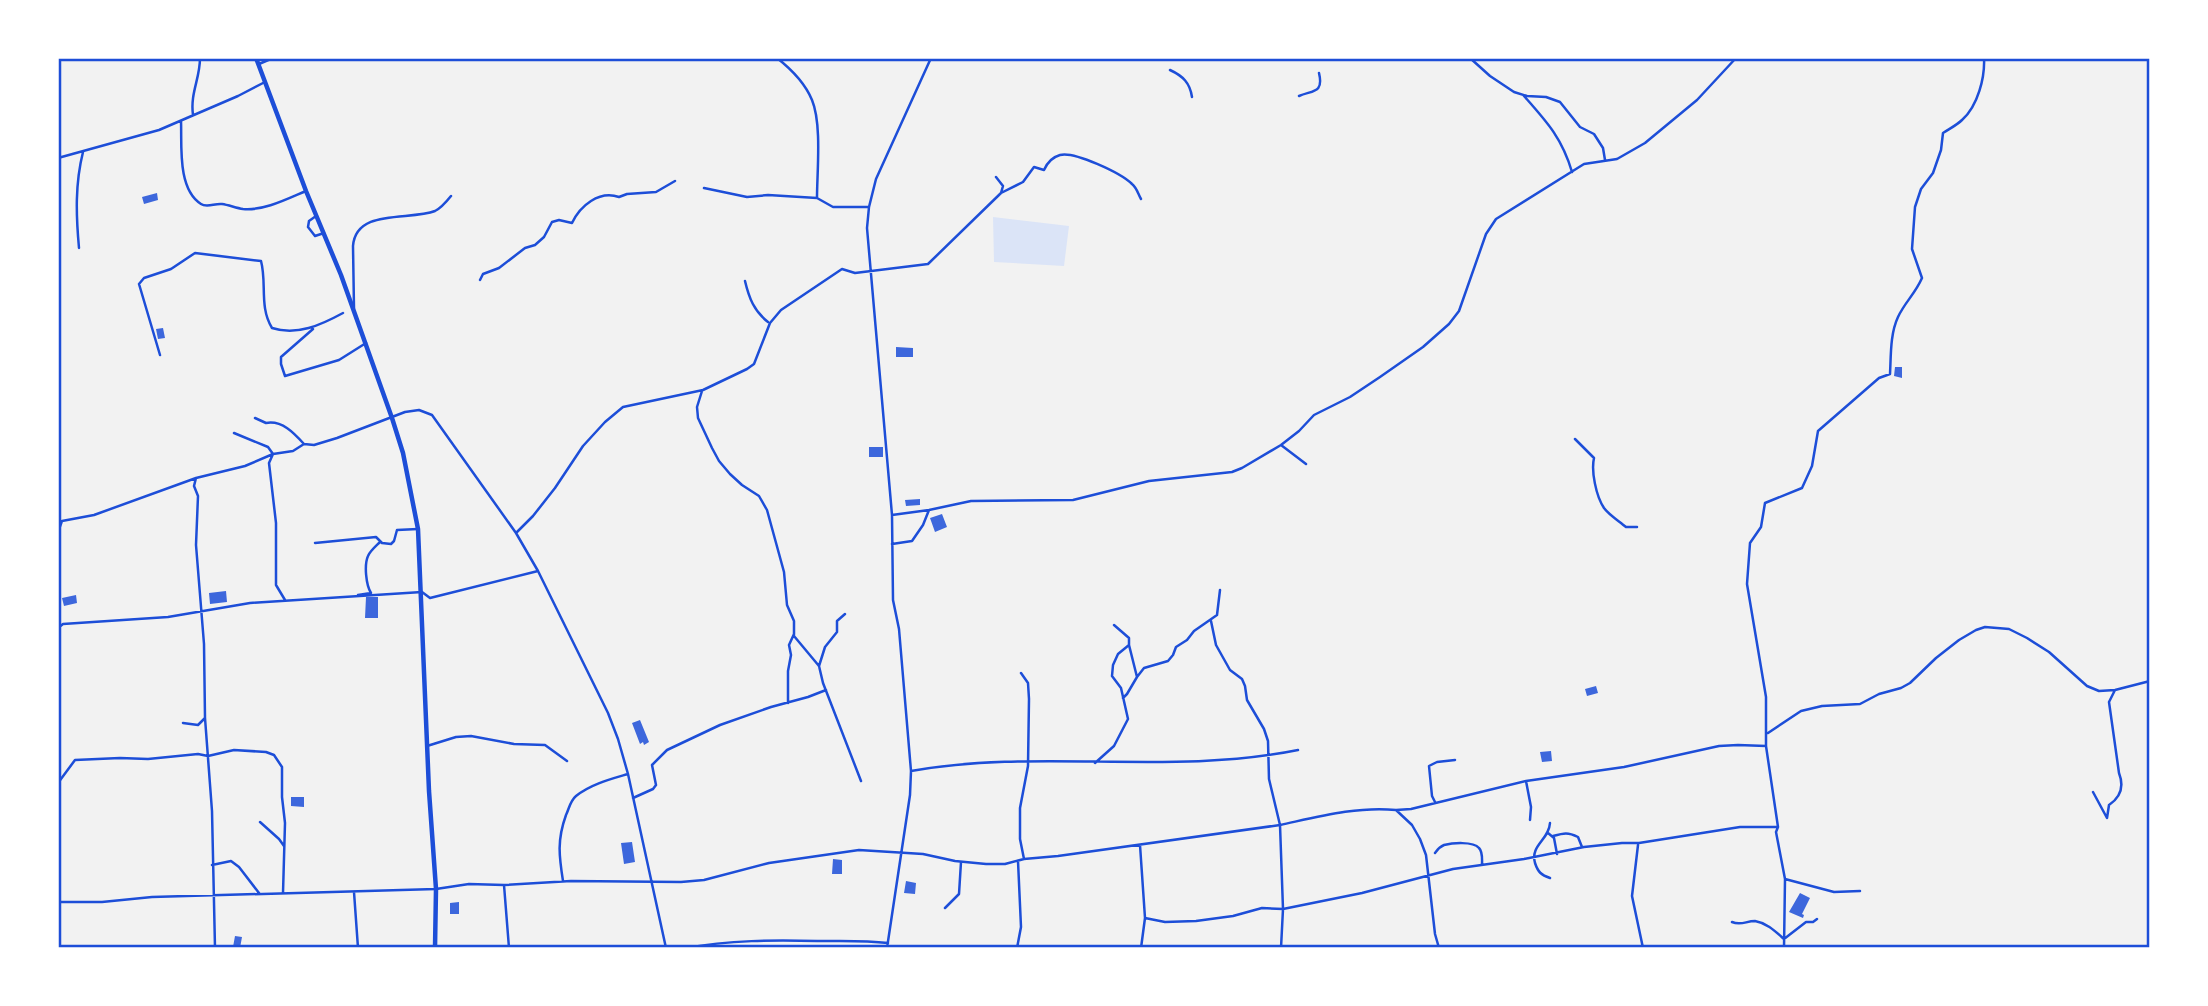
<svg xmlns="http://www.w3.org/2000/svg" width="2208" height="1006" viewBox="0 0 2208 1006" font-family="Montserrat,sans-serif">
	<rect width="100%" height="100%" fill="#f2f2f2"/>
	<!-- green -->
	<path fill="#dbe4f7" d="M993,217L1069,226L1064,266L994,262Z"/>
	<!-- building -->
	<path fill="#3d67dc" d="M157,193L158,200L144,204L142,197Z
		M163,328L165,338L158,339L156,329Z
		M896,347L913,348V357H896Z
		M1895,367H1902V378L1894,376Z
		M869,447H883V457H869Z
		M920,499V505L906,506L905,500Z
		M942,514L947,527L935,532L930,518Z
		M226,591L227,602L210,604L209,593Z
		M76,595L77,603L64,606L62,598Z
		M366,597H378V618H365Z
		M1596,686L1598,693L1587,696L1585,689Z
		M640,720L649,742L644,745L643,742L640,744L632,723Z
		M1551,751L1552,761L1542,762L1540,752Z
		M291,797H304V807L291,806Z
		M632,842L635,862L624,864L621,843Z
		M833,859L842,860V874H832Z
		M906,881L916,883L915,894L904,893Z
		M1800,893L1810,898L1802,914L1804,915L1803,918L1789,912Z
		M459,902V914H450V903Z
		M235,936L242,937L240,948L233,947Z"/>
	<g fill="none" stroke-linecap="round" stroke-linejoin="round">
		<!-- minor -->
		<path stroke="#1d4ed8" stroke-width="2.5" d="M777,58C791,69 805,83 812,100C822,124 817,172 817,198
			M1470,58L1490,76L1514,92L1527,96L1546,97L1560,102L1580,127L1594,134L1603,148L1605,160
			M259,64L273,58
			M1170,70C1183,76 1190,83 1192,97
			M1299,96C1312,90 1324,94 1319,73
			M1524,96C1547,122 1562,138 1572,172
			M193,115C190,93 200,79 200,58
			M181,121C182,144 177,189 201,204C207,208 215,203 222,204C229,205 236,208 243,209C264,211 287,199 306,191
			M58,158L159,130L238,96L265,82
			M996,177L1003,186L1001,193
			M704,188L747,197L768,195L817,198L833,207H869
			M316,216L309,221L308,227L315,236L324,233
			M79,248C76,215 75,184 83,152
			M480,280L483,274L499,268L525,248L535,245L544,237L552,222L559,220L572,223C580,206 599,190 619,197L627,194L656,192L675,181
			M745,281C749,298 754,311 768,322
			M354,308L353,246C356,208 410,221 435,211C441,208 447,201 451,196
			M313,329L281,357V364L285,376L339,360L366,343
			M160,355L139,284L144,278L171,269L195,253L261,261C267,283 259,307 272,328C297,336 321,325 343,313
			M702,391L697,407L698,418L712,448L719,461L730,474L742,485L759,496L767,510L784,572L787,605L794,621V636L819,666L823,683L861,781
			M255,418L266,423C282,420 294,433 304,444
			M234,433L268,447L273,454L269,463L276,523V585L285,600
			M1575,439L1594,458C1591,471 1596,496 1604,508C1609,515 1619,521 1626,527H1637
			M1281,445L1306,464
			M196,478L194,486L198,496L196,545L204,644L205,718L212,811L215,948
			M892,515L929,510L971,501L1073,500L1149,481L1232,472L1242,468L1281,445L1299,431L1314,415L1350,397L1380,377L1423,347L1449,324L1459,311L1486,234L1496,219L1584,164L1617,159L1645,143L1697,100L1736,58
			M58,532L62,521L94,515L196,478L245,466L273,454L293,451L304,444L314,445L337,438L405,412L419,410L432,415L516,533L538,571L608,713L618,739L628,774L666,948
			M516,533L533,516L555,488L583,446L605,422L623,407L703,390L747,369L754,364L770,323L781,310L842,269L855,273L928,264L1001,193L1023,182L1034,167L1044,170C1047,163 1053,157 1060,155C1074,151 1121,173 1132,184C1137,188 1138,194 1141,199
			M315,543L376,537L382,543L391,544L394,541L397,530L418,529
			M892,544L912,541L923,525L929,510
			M358,595L371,593C366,585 364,565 368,556C370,551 376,546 380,542
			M1211,621L1216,645L1230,670L1242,679L1245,686L1247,700L1264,729L1268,741L1269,779L1280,825L1283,909L1281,948
			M58,628L63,624L168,617L250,603L422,592L430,598L538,571
			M819,666L825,647L837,632V621L845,614
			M1021,673L1028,683L1029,699L1028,766L1020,808V839L1024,859
			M1137,677L1144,668L1168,661L1173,655L1176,647L1187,640L1194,631L1217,615L1220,590
			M1123,698L1127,694L1137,677L1129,645
			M788,703V671L791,655L789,645L794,634
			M183,723L198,725L205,718
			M1768,733L1801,711L1822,706L1860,704L1879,694L1901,688L1910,683L1936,658L1959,640L1976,630L1985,627L2009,629L2027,638L2049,652L2087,686L2099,691L2115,690L2150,681
			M427,746L456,737L471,736L514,744L545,745L567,761
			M1095,763L1114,746L1128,719L1121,688L1112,676L1113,665L1118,654L1129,645V638L1114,625
			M911,771C1039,748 1170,776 1298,750
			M1526,781L1531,807L1530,820
			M58,783L75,760L120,758L148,759L198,754L208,756L234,750L266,752L274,755L282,767V797L285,823L283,893
			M2093,792L2107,818L2109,805C2121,797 2124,786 2119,773L2109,702L2115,690
			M633,798L653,789L656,785L652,765L667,750L720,725L771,707L808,697L826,690
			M1435,802L1432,796L1429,766L1437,762L1455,760
			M260,822L279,839L284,846
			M1550,823C1549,840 1530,845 1535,863C1538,872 1541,875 1550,878
			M1548,833L1554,838L1557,854
			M1553,836C1564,833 1568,832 1578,837L1582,847
			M1140,845L1145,918L1141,948
			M1638,845L1632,896L1643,948
			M1435,853C1438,849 1439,847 1444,845C1452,843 1473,841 1479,848C1483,852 1482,860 1482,865
			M212,865L231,861L239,867L259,893
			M1785,879L1834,892L1860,891
			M563,881C559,856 557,840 566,815C569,809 570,801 576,796C591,784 611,779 628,774
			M504,885L509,948
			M354,892L358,948
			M58,902H102L152,897L436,889L469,884L504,885L571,881L681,882L704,880L769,863L859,850L923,854L955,861L986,864H1005L1024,859L1058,856L1280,825C1317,817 1357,806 1396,810
			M945,908L959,894L961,862
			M1145,918L1165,922L1196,921L1233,916L1262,908L1283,909L1362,893L1453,869L1524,859L1584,847L1622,843H1639L1740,827H1778
			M1732,922C1741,926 1746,921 1755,921C1767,923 1775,931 1784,939L1806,922H1813L1817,919
			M686,948C729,940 774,940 817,941C841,941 864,940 888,943
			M887,948L910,795L911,771L899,629L893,600L892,515L867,228L869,207L876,179L931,58
			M1017,948L1021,927L1018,861
			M1439,948L1435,934L1426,855L1420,839L1412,825L1396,810L1411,809L1526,781L1624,767L1719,746L1738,745L1766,746
			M1784,948L1785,879L1776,832L1778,827L1766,746V697L1747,584L1750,543L1761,527L1765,503L1802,488L1812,466L1818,431L1879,378L1890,374C1891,356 1890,334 1898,317C1905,302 1915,294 1922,278L1912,249L1915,207L1921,189L1933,173L1941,150L1943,133C1949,129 1957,125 1962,120C1978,106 1985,77 1984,58"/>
		<!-- trunk -->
		<path stroke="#1d4ed8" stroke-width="4.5" d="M256,58L306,191L341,275L392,418L403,453L418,529L429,791L436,889L435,948"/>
	</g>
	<!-- border -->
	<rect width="2208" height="1006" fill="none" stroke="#ffffff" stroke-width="119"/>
	<rect x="60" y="60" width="2088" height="886" fill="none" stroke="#1d4ed8" stroke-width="2.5"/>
</svg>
